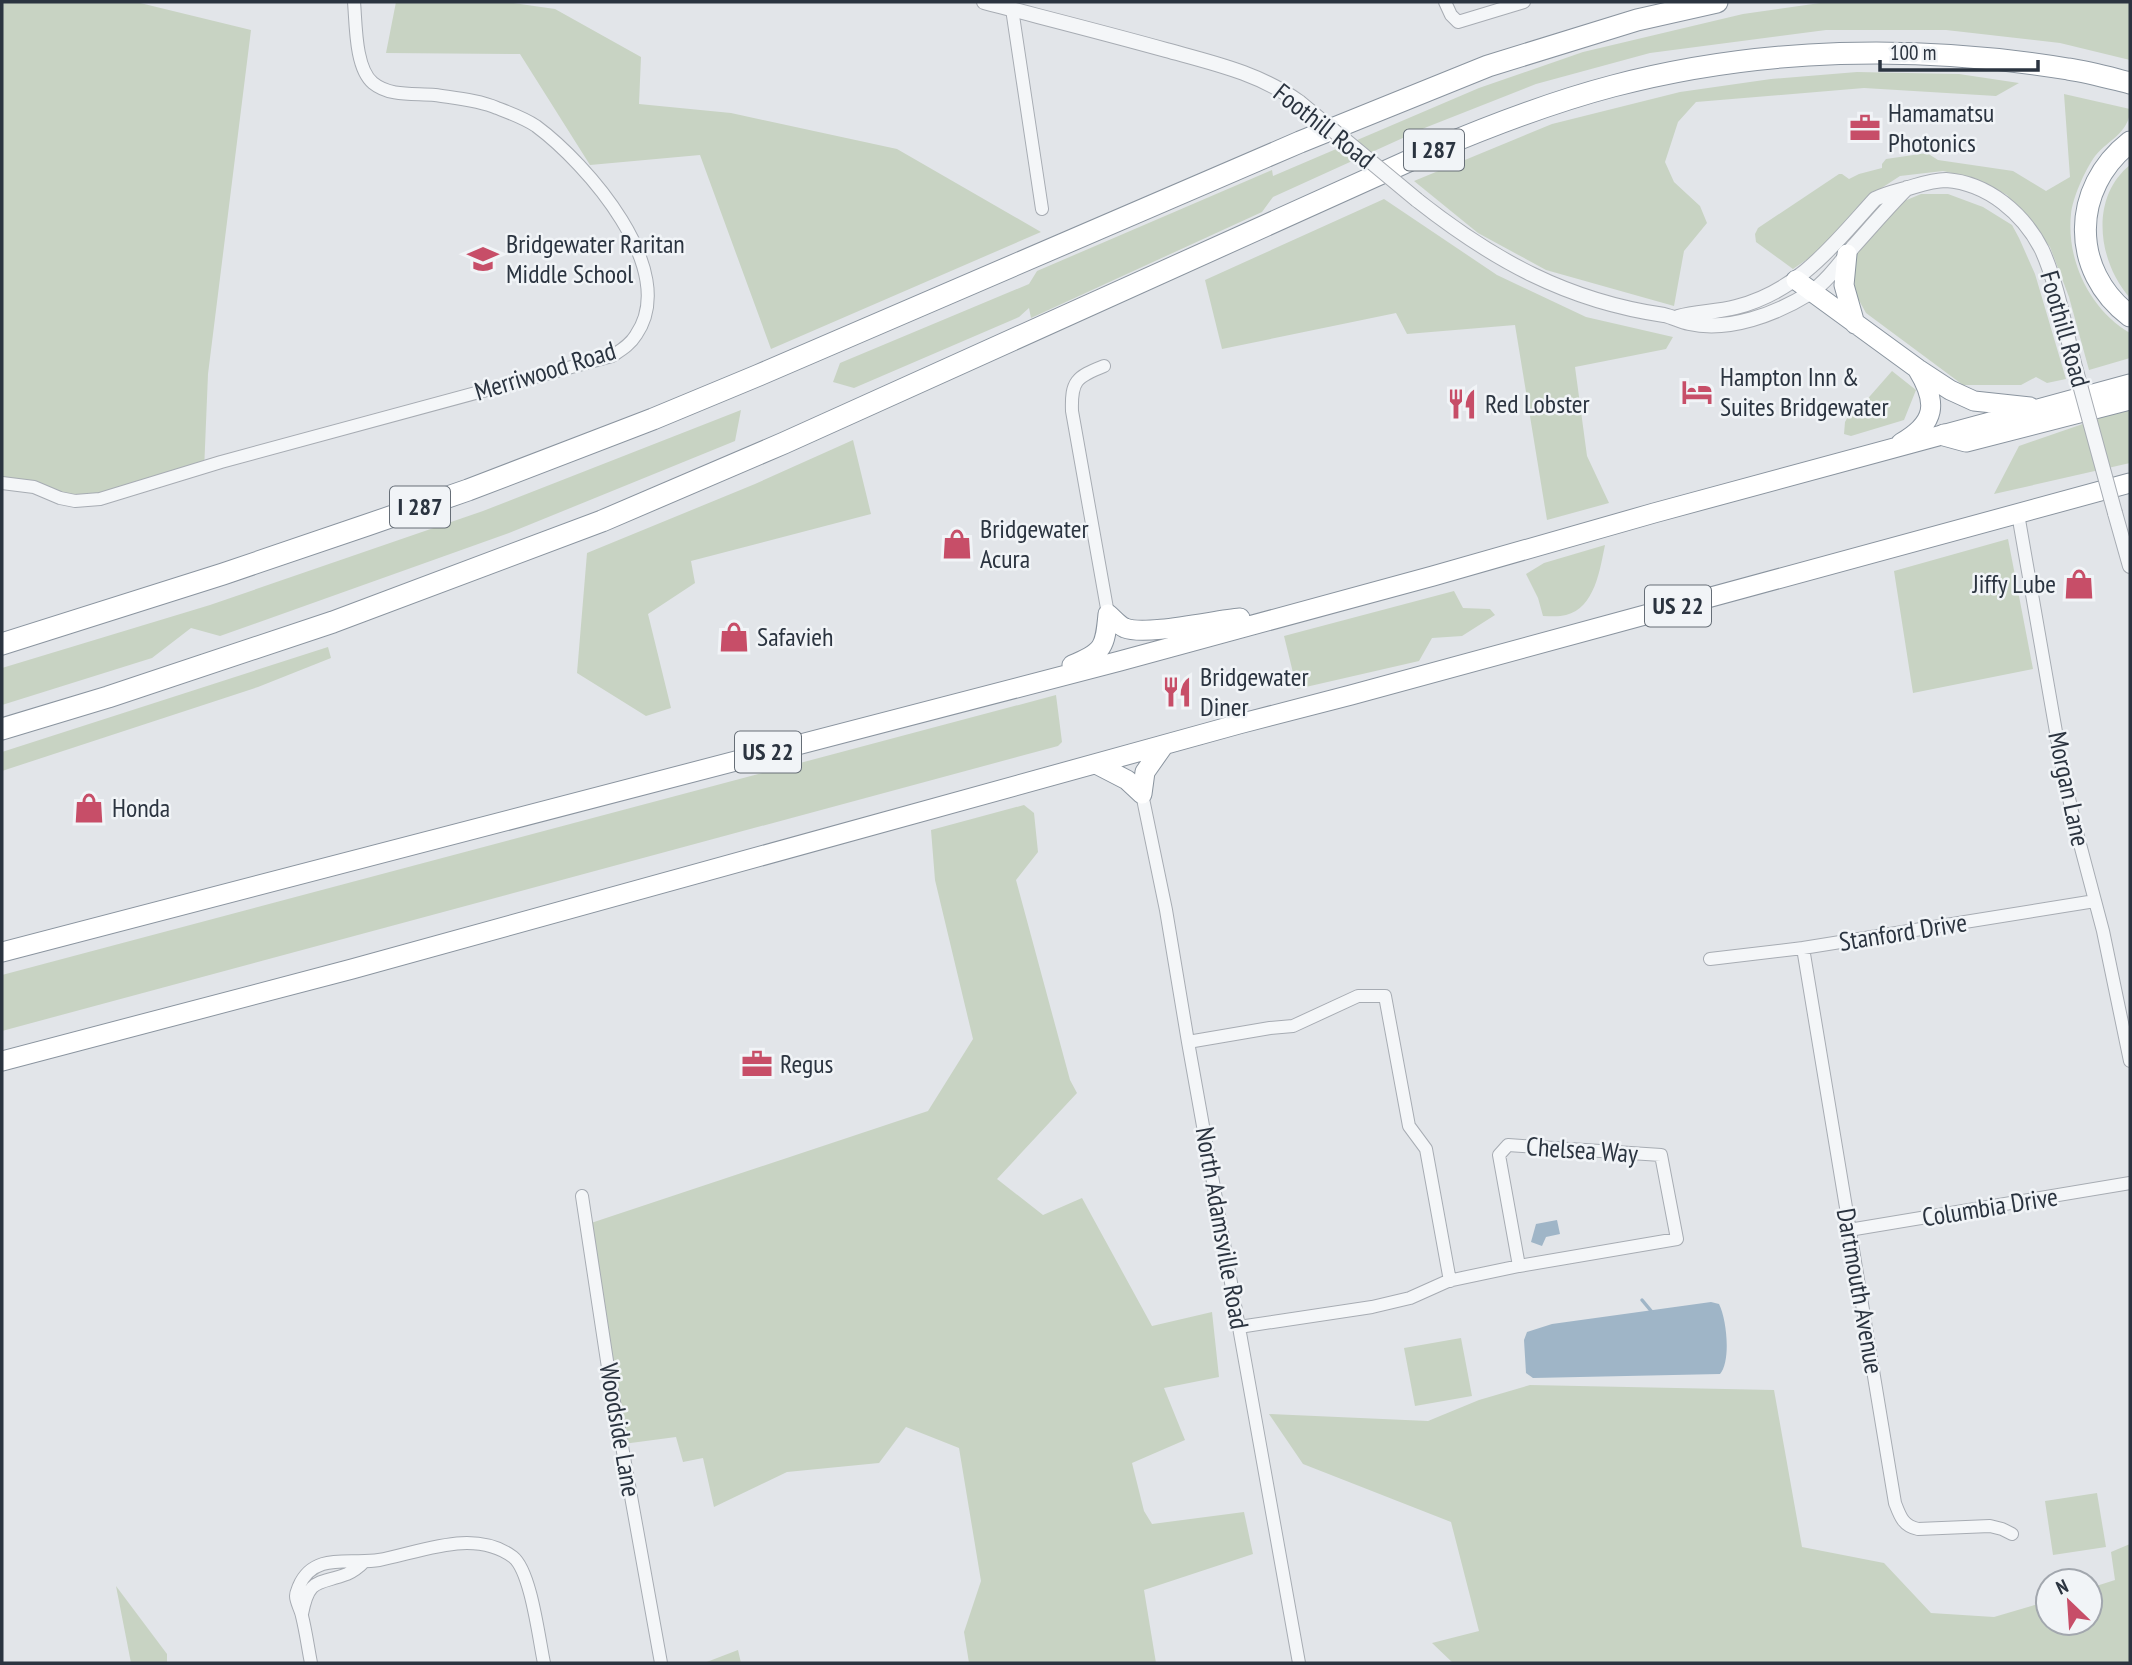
<svg xmlns="http://www.w3.org/2000/svg" width="2132" height="1665" viewBox="0 0 2132 1665" font-family="'PT Sans Narrow',sans-serif">
	<rect width="100%" height="100%" fill="#e2e5e9"/>
	<!-- green -->
	<path fill="#c8d3c3" d="M2,2H136L251,30L208,374L204,471L85,502L2,484Z
		M396,2H506L555,9L641,57L639,104L731,113L897,149L1041,232L771,349L700,155L590,165L520,54L386,53Z
		M1827,2H2130V60L2060,43L1946,30H1826L1650,53L1536,84L1427,127L1273,197L1262,212L1031,318L1029,308L1019,317L854,388L833,382L840,363L1029,284L1037,271L1272,170L1273,176L1479,88L1583,52L1743,14Z
		M1857,72L1959,74L2019,83L1996,96L1864,88L1696,102L1678,122L1665,162L1674,182L1700,206L1707,223L1684,251L1674,306L1546,270L1478,233L1414,181L1552,124L1680,92L1771,79Z
		M2064,94L2130,109C2130,134 2105,141 2093,159C2084,173 2073,197 2071,214C2066,260 2090,310 2130,333V358L2089,370L2069,297L2050,247L2007,195L1974,178L1943,171L1900,176L1880,189L1862,204L1809,262L1806,260L1793,269L1756,242L1755,234L1758,228L1839,174H1842L1849,179L1859,174L1882,168V164L1886,159L1927,153L1938,160L2013,171L2046,191L2070,177Z
		M2130,165V298C2098,262 2089,198 2130,165Z
		M1921,194H1948L1983,207L2012,225L2019,238L2035,274L2066,379L2047,383L2036,377L2021,385H1963L1866,313L1856,295L1853,272L1856,252L1897,204Z
		M1384,199L1497,275L1586,317L1673,337L1666,349L1575,367L1587,456L1609,503L1547,520L1515,325L1407,334L1396,313L1222,349L1205,280Z
		M1892,371L1916,390L1904,420L1851,436L1844,434L1845,422L1851,411L1863,404Z
		M741,410L735,441L509,533L220,636L191,628L152,658L2,705V668L210,605L483,511Z
		M2130,410V463L1994,494L2019,446L2103,417Z
		M853,440L871,514L691,561L695,583L648,614L671,708L646,716L577,673L587,553L755,484Z
		M2008,539L2033,669L1913,693L1894,571Z
		M1605,545C1600,569 1595,608 1566,615C1559,617 1550,616 1543,616L1538,598L1526,574L1544,563Z
		M1454,591L1463,608L1490,609L1495,615L1462,636L1432,638L1419,661L1297,689L1284,636Z
		M328,647L331,658L258,687L2,771V752Z
		M1056,695L1062,742L1058,746L2,1031V975Z
		M1024,805L1034,813L1038,852L1016,880L1070,1080L1077,1093L997,1179L1043,1215L1082,1198L1152,1326L1212,1312L1219,1377L1164,1388L1185,1440L1132,1463L1144,1511L1152,1524L1244,1512L1253,1554L1144,1590L1156,1663H969L964,1632L981,1581L959,1448L906,1427L879,1463L787,1472L714,1507L703,1458L683,1462L676,1437L623,1444L582,1226L928,1111L973,1039L935,880L931,830Z
		M1461,1338L1472,1396L1415,1406L1404,1348Z
		M1530,1385L1774,1390L1802,1547L1884,1563L1931,1613L1994,1617L2048,1601V1623H2090V1588L2115,1580L2111,1552L2130,1544V1663H1453L1432,1643L1479,1631L1451,1522L1303,1464L1269,1414L1428,1421L1479,1400Z
		M2097,1493L2106,1547L2053,1555L2045,1501Z
		M116,1586L167,1654V1663H131Z
		M738,1650L741,1663H704Z"/>
	<!-- water -->
	<path fill="#9fb5c7" d="M1557,1220L1560,1234L1546,1237L1542,1246L1531,1242L1536,1224Z
		M1711,1302L1719,1304C1727,1320 1731,1361 1720,1374L1533,1378L1526,1373L1524,1340L1527,1332L1552,1324Z"/>
	<g fill="none" stroke-linecap="round" stroke-linejoin="round">
		<!-- stream -->
		<path stroke="#9fb5c7" stroke-width="3.5" d="M1642,1300L1652,1312"/>
		<!-- minor casing -->
		<g stroke="#a7acb3" stroke-width="14">
			<path id="minor" d="M1445,2L1451,15L1458,22L1524,2
				M1012,9L1042,209
				M1104,366C1076,377 1071,381 1072,411L1108,614
				M2,483L34,487L60,498L75,501L100,499L221,462L612,356C621,350 630,345 636,335C681,270 586,163 536,126C524,118 510,113 497,108C479,100 454,98 435,95C415,93 390,97 373,83C355,68 356,24 354,2
				M2018,514L2063,772L2076,829L2103,931L2130,1061
				M1142,794L1166,910L1188,1042L1299,1663
				M1803,948L1895,1503C1900,1516 1903,1526 1918,1529L1990,1526L2002,1529L2012,1534
				M1710,959L1803,948L2095,901
				M1188,1042L1270,1028L1293,1026L1358,996H1385L1409,1126L1426,1149L1450,1281
				M1508,1145L1661,1155L1677,1239L1519,1266L1499,1155Z
				M582,1196L609,1374L661,1663
				M1849,1230L2130,1183
				M1239,1327L1372,1307L1410,1298L1448,1281L1519,1266
				M302,1614C309,1577 318,1585 347,1574C354,1571 360,1566 365,1561
				M311,1663C308,1648 306,1632 302,1616C301,1610 296,1602 296,1596C296,1592 298,1589 299,1586C314,1551 352,1565 379,1560C421,1552 474,1528 513,1557C531,1571 539,1640 544,1663"/>
		</g>
		<!-- tertiary casing -->
		<g stroke="#a7acb3" stroke-width="16">
			<path id="tertiary" d="M984,2C1045,18 1105,33 1166,50C1213,63 1259,73 1299,102
				M1417,200C1493,260 1567,301 1664,315C1673,317 1680,321 1689,323C1729,332 1776,314 1810,293C1827,281 1840,263 1853,247C1871,227 1888,207 1907,188
				M1678,317C1697,312 1717,312 1736,307C1799,291 1833,245 1875,199C1885,194 1894,192 1905,189C1919,185 1932,180 1946,180C1988,183 2024,214 2042,250C2057,283 2065,328 2074,363
				M2115,513L2130,566"/>
		</g>
		<!-- trunk casing -->
		<g stroke="#8a949f" stroke-width="21">
			<path id="trunk" d="M1847,254L1844,285L1855,324
				M1796,280L1918,369L1950,390L1974,401L2030,407
				M1901,443C1936,423 1938,403 1918,370
				M1108,614C1114,619 1118,625 1125,628C1146,636 1215,620 1240,618
				M1072,665C1104,652 1105,647 1108,614
				M1096,764L1127,780L1142,794
				M1142,794L1145,772L1164,745
				M2,952L1120,661L1433,576L1654,513L2130,384
				M2,1061L352,969L1239,724L1351,695L2130,483"/>
		</g>
		<!-- motorway casing -->
		<g stroke="#8a949f" stroke-width="23">
			<path id="motorway" d="M2130,142C2071,188 2070,271 2130,316
				M1944,435L1966,441L2130,399
				M2,644L223,574L367,525L468,490L653,419L759,375L1300,142L1488,66L1637,20L1717,2
				M2,729L108,697L333,622L602,521L784,443L1433,150C1492,125 1552,102 1613,86C1761,47 1918,44 2068,69C2089,72 2110,78 2130,83"/>
		</g>
		<!-- minor -->
		<use href="#minor" stroke="#f4f6f8" stroke-width="12"/>
		<!-- tertiary -->
		<use href="#tertiary" stroke="#f4f6f8" stroke-width="14"/>
		<!-- trunk -->
		<use href="#trunk" stroke="#fff" stroke-width="19"/>
		<!-- motorway -->
		<use href="#motorway" stroke="#fff" stroke-width="21"/>
		<!-- tertiary-bridge casing -->
		<g stroke="#a7acb3" stroke-width="16" stroke-linecap="butt">
			<path id="tertiary-bridge" d="M1299,102L1417,200
				M2074,363L2115,513"/>
		</g>
		<!-- tertiary-bridge -->
		<use href="#tertiary-bridge" stroke="#f4f6f8" stroke-width="14"/>
	</g>
	<!-- icons -->
	<defs>
		<g id="office-bare" transform="scale(2.415)"><path d="M-6-3h4V-5.5h4V-3h4V5H-6ZM-1-4.5V-3h2v-1.5ZM-6 0V1H6V0Z" fill="#c74e68" stroke="#f1f4f7" stroke-width="2.5" paint-order="stroke"/></g>
		<g id="school-bare" transform="scale(2.415)"><path d="M0-5L7-2L0 1L-7-2ZM-4 1L0 2.5L4 1V4Q0 6-4 4Z" fill="#c74e68" stroke="#f1f4f7" stroke-width="2.5" paint-order="stroke"/></g>
		<g id="hotel-bare" transform="scale(2.415)"><path d="M-6-4.5h1.5V1H6V5H4.5V3h-9V5H-6ZM-4 0a1.8 1.8 0 1 1 3.6 0ZM.5 0V-2.5h3Q6-2.5 6 0Z" fill="#c74e68" stroke="#f1f4f7" stroke-width="2.5" paint-order="stroke"/></g>
		<g id="restaurant-bare" transform="scale(2.415)"><path d="M-5-6h1v4h1v-4h1v4h1v-4h1v5L-1.5 .5V6h-2V.5L-5-1ZM5-6V6H3V1.5H1.5Q1.5-4 5-6Z" fill="#c74e68" stroke="#f1f4f7" stroke-width="2.5" paint-order="stroke"/></g>
		<g id="shop-bare" transform="scale(2.415)"><path d="M-5-2.5h2.3a2.7 3.5 0 0 1 5.4 0H5L5.5 6h-11ZM-1.5-2.5h3a1.5 2.3 0 0 0-3 0Z" fill="#c74e68" stroke="#f1f4f7" stroke-width="2.5" paint-order="stroke"/></g>
	</defs>
	<g fill-rule="evenodd">
		<use href="#office-bare" x="1865" y="128"/>
		<use href="#school-bare" x="483" y="259"/>
		<use href="#hotel-bare" x="1697" y="392"/>
		<use href="#restaurant-bare" x="1462" y="404"/>
		<use href="#shop-bare" x="957" y="544"/>
		<use href="#shop-bare" x="2079" y="584"/>
		<use href="#shop-bare" x="734" y="637"/>
		<use href="#restaurant-bare" x="1177" y="692"/>
		<use href="#shop-bare" x="89" y="808"/>
		<use href="#office-bare" x="757" y="1064"/>
	</g>
	<g text-anchor="middle" stroke-width="5" stroke-linejoin="round" paint-order="stroke">
		<!-- shield labels -->
		<g fill="#f1f4f7" stroke="#666e77" stroke-width="2">
			<rect x="1404" y="129.5" width="60" height="41" rx="5"/>
			<rect x="390" y="486.5" width="60" height="41" rx="5"/>
			<rect x="1645" y="585.5" width="66" height="41" rx="5"/>
			<rect x="735" y="731.5" width="66" height="41" rx="5"/>
		</g>
		<g font-size="24" font-weight="bold" fill="#2b3440">
			<text x="1434" y="158">I 287</text>
			<text x="420" y="515">I 287</text>
			<text x="1678" y="614">US 22</text>
			<text x="768" y="760">US 22</text>
		</g>
		<!-- poi labels -->
		<g font-size="26" fill="#2b3440" stroke="#f1f4f7" text-anchor="start">
			<text x="1888" y="122">Hamamatsu<tspan x="1888" dy="30">Photonics</tspan></text>
			<text x="506" y="253">Bridgewater Raritan<tspan x="506" dy="30">Middle School</tspan></text>
			<text x="1720" y="386">Hampton Inn &amp;<tspan x="1720" dy="30">Suites Bridgewater</tspan></text>
			<text x="1485" y="413">Red Lobster</text>
			<text x="980" y="538">Bridgewater<tspan x="980" dy="30">Acura</tspan></text>
			<text x="2056" y="593" text-anchor="end">Jiffy Lube</text>
			<text x="757" y="646">Safavieh</text>
			<text x="1200" y="686">Bridgewater<tspan x="1200" dy="30">Diner</tspan></text>
			<text x="112" y="817">Honda</text>
			<text x="780" y="1073">Regus</text>
		</g>
		<!-- street labels -->
		<g font-size="26" fill="#2b3440" stroke="#f1f4f7">
			<text transform="translate(1324 126) rotate(38)" y="9">Foothill Road</text>
			<text transform="translate(2065 329) rotate(74)" y="9">Foothill Road</text>
			<text transform="translate(545 371) rotate(-17)" y="9">Merriwood Road</text>
			<text transform="translate(2069 789) rotate(78)" y="9">Morgan Lane</text>
			<text transform="translate(1903 932) rotate(-9)" y="9">Stanford Drive</text>
			<text transform="translate(1582 1150) rotate(4)" y="9">Chelsea Way</text>
			<text transform="translate(1990 1207) rotate(-9)" y="9">Columbia Drive</text>
			<text transform="translate(1222 1228) rotate(80)" y="9">North Adamsville Road</text>
			<text transform="translate(1860 1291) rotate(80)" y="9">Dartmouth Avenue</text>
			<text transform="translate(620 1430) rotate(80)" y="9">Woodside Lane</text>
		</g>
	</g>
	<!-- border -->
	<rect width="2132" height="1665" fill="none" stroke="#2b3440" stroke-width="7"/>
	<!-- north arrow -->
	<g transform="translate(2069 1602) rotate(335)"><circle r="33" fill="#f1f4f7" stroke="#a2a7ae" stroke-width="2"/>
	<path d="M0-5L12 26L0 18L-12 26Z" fill="#c74e68"/>
	<text y="-10" font-size="19" font-weight="bold" text-anchor="middle" fill="#2b3440">N</text>
	</g>
	<!-- scale -->
	<path d="M1880 60v10h158v-10" fill="none" stroke="#2b3440" stroke-width="3.5"/>
	<text x="1890" y="60" font-size="21" fill="#2b3440" stroke="#f1f4f7" stroke-width="5" paint-order="stroke">100 m</text>
</svg>
